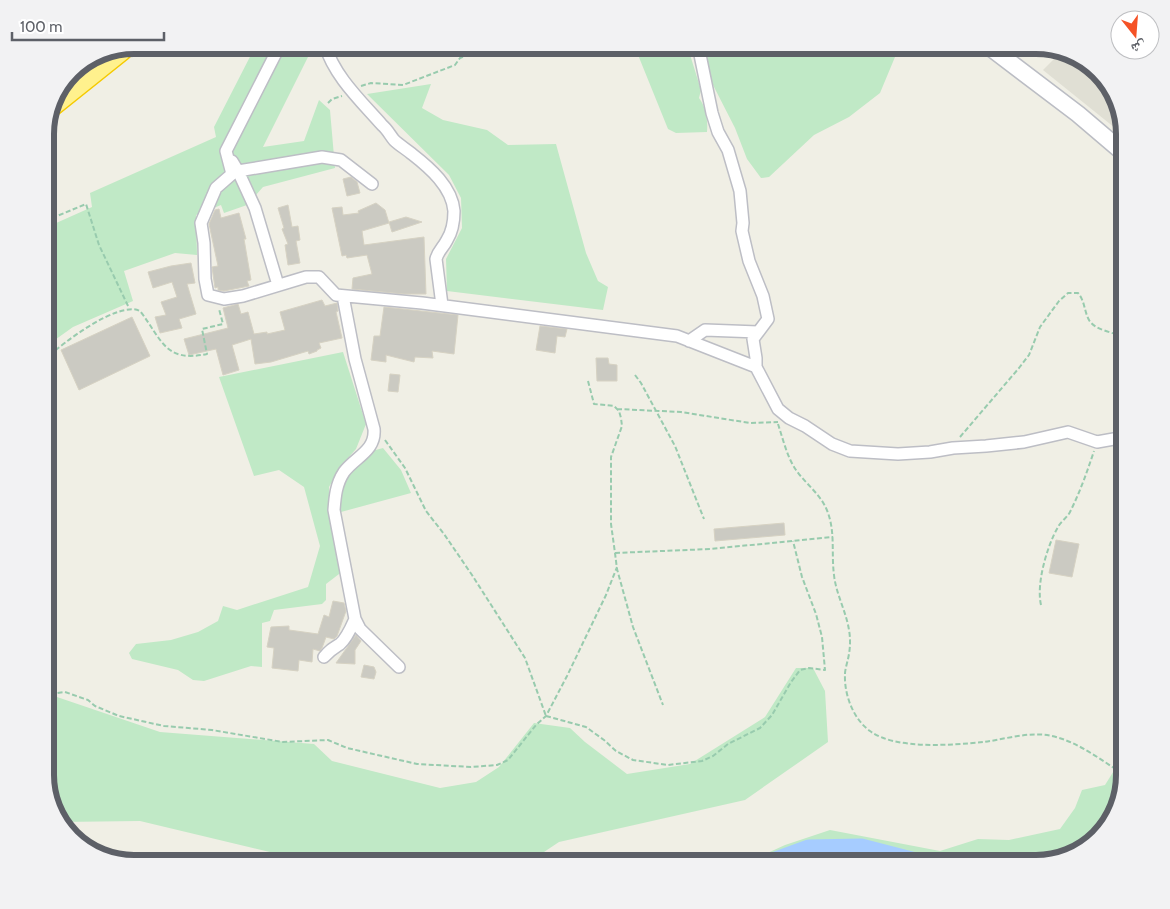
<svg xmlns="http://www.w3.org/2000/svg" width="1170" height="909" viewBox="0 0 1170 909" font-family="Cabin,'Noto Naskh Arabic',sans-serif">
	<rect width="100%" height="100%" fill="#f0efe5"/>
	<!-- education -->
	<path fill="#e0dfd4" d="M1060,53L1090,64L1116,94L1125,136L1043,70Z"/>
	<!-- green -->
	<path fill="#c0e9c6" d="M256,45H284L289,48L290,45H314L263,147L304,141L319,100L330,110L335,168L263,187L247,205L224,213L221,205L196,215L197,255L175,253L124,271L133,301L73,327L45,347V228L92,207L90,193L216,137L214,127Z
		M634,45H687L701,90L699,98C706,107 708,120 707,132L676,133L668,129Z
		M702,45H900L880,93L849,117L814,135L769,177L761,178L747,159L735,128L713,85Z
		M431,84L422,108L443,120L487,130L508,145L556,144L586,253L598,281L608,287L603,310L447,291L446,259L462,228L461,198L449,175L367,94Z
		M343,352L366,424L356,449L340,467L329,487V509L343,571L326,584V600L322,604L274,610L270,621L262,623V667L251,666L204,681L193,680L178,670L132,659L129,653L136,644L171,640L198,632L218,621L223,606L237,610L308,587L320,546L304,487L279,470L254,476L219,377Z
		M383,448L401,470L411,493L341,512L340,492L348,472L372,451Z
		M796,668H813L825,691L828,742L745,800L559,842L526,864H329L312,862L140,821L60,822C39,796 45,736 45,703L57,697L160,732L314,744L332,761L440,788L476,782L499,767L534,723L570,728L585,742L627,774L690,764L765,717Z
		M1125,757V775L1106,829L1075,855L1036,864H743L785,845L830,830L940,851L978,839L1009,840L1060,829L1075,808L1082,790L1105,785L1120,761Z"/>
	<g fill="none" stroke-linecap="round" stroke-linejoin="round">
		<!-- river -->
		<path stroke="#a6ccff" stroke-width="19" d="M768,864L809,849L861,848L923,864"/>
	</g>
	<!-- building -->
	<path fill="#cbcac2" stroke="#d6d2c3" d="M1106,82L1116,94L1118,105L1110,106Z
		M351,177L357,182L360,193L347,196L343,179Z
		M376,203L385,210L389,223L362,231L364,245L424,237L426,294H404L352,289L353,278L372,274L367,255L347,258L346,255L342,256L332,208L342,207L343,215L359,213L358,211Z
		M288,205L292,227L298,226L300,240L296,241L300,263L288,265L285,245L288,244L282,229L284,228L278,208Z
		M219,209L221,218L239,213L246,239H244L251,280L247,281L249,286L224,291L218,290V287L215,288L212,267L218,266L209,224L215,210Z
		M406,217L422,222L392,232L389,222Z
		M191,263L195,283L187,284L196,314L179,319L182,328L160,333L155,317L166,315L161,302L177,297L172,282L153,288L148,272L171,266Z
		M322,300L325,306L337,303L338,311L336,312L342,338L319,343L321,348L317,350V351L309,354L308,351L271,362L255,364L251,339L232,345L239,370L223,375L216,349L189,355L184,339L228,328L223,308L238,304L241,314L248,312L254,334L267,332V334L285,330L280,312Z
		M384,307L458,315L454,354L432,351L433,358L415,357L414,362L386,355V362L371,360L374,336H380Z
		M132,317L150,356L79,390L61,350Z
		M540,326L567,329L565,337L557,336L555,353L536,350Z
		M596,358H608L609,364L617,365V381H597Z
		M390,374L400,375L398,392L388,391Z
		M784,523L785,535L715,541L714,529Z
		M1056,540L1079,544L1072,577L1049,573Z
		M333,601L344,603L346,611L337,636L334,639L326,637L322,648L320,651L313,649L312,662L299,660L298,671L272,668L274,648L267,647L271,627L289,626V630L318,634L324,615L329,617Z
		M356,635L361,641L355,650V664L336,663Z
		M364,665L374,667L376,672L374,679L361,677Z"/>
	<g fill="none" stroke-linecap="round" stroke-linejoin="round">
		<!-- street casing -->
		<g stroke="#bdbec5" stroke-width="14">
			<path id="street" d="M280,45L226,151L232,174L216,188L201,223L204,243L205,279L208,295L224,299L243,296L306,277H319L336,295L422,303L677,336L756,367L778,409L789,418L805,426L832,444L850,451L898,454L930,452L953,448L986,446L1024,442L1068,432L1097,442L1125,437
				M325,45C334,76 361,101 382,125C387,129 390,135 394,140C399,145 406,149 412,154C430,168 452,187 454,211C454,220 452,232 447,240C443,248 438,251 436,259L442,305
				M698,45L712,113L718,132L728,150L740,191L743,223L742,231L749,261L763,296L768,319L753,339L756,358V367
				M232,161L238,171L322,157L341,160L372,184
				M238,171L255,208L278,285
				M343,296L355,359L374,429C376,451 355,457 344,472C336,484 335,497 334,510L355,619L360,629L399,667
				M689,341L705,330L758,332
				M324,657C330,650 332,649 340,644C347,638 351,628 355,619"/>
		</g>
		<!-- secondary casing -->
		<g stroke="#bbbdc4" stroke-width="19">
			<path id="secondary" d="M987,45L1078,114L1125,154"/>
		</g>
		<!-- highway casing -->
		<g stroke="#f5ca00" stroke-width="24">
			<path id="highway" d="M51,106L121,50"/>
		</g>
		<!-- path -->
		<path stroke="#98cbae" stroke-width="2" stroke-dasharray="5 2.5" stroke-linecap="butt" d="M361,86L371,83L403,85L455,65L460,58L484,48L504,56L546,45
			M328,103L332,99L342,96
			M45,221L86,204L99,245L129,308
			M54,375L47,358C61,344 119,300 140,311C162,339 164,363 207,354L202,329L223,324L219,309
			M635,375L641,383L675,446L704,519
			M588,381L594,404L614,406L619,411L621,418L622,426L611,457V524L615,553L617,569L633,627L663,705
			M617,409L681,412L750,423L778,422
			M778,424C783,439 787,457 796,470C805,483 819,493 826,508C836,530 831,552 834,575C836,594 846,611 849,630C851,641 850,652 847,663C846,667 845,671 845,674C844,694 853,719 870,731C895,750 953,745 984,742C1006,739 1030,731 1052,736C1079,742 1102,761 1125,775
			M960,437L1019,368L1029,355L1040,327L1059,301L1068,293H1078C1085,301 1084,311 1089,320C1095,331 1115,332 1125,338
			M385,440L405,468L426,511L444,534L472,575L525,658L546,716
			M615,553L710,549L833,537
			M1041,605C1036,584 1047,546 1058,527C1061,521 1067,518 1070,512C1080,492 1087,472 1094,451
			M45,701L57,693L65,692L88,700L95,706L119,716L164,726L212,730L283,742L328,740L347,748L417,764L471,767L497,765L508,760L536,725L546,716L567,676L606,595L617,567
			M546,716L586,727L604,740L616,751L633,760L668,765L702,761L713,756L728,744L760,728L772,715L791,682L800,670L809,668L825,670L822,637L816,614L802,577L793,541"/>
		<!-- street -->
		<use href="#street" stroke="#fff" stroke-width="11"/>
		<!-- secondary -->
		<use href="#secondary" stroke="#fff" stroke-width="16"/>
		<!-- highway -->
		<use href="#highway" stroke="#fff18d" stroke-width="21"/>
	</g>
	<!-- crop -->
	<path d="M0 0H1170V909H0ZM134 54H1036A80 80 0 0 1 1116 134V775A80 80 0 0 1 1036 855H134A80 80 0 0 1 54 775V134A80 80 0 0 1 134 54Z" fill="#f2f2f3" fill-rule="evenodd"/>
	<path fill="none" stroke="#5d6067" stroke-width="6" d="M134 54H1036A80 80 0 0 1 1116 134V775A80 80 0 0 1 1036 855H134A80 80 0 0 1 54 775V134A80 80 0 0 1 134 54Z"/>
	<!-- north arrow -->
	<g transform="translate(1135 35) rotate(163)"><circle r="24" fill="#ffffff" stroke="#bebfc2"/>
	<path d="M0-4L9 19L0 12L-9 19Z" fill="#f55226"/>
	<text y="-8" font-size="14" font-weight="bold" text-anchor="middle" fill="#5d6067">ش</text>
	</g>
	<!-- scale -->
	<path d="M12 32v8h152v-8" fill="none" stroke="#5d6067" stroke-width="2.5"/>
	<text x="20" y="32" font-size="15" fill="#5d6067" stroke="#ffffff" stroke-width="4" paint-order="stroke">100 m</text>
</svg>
